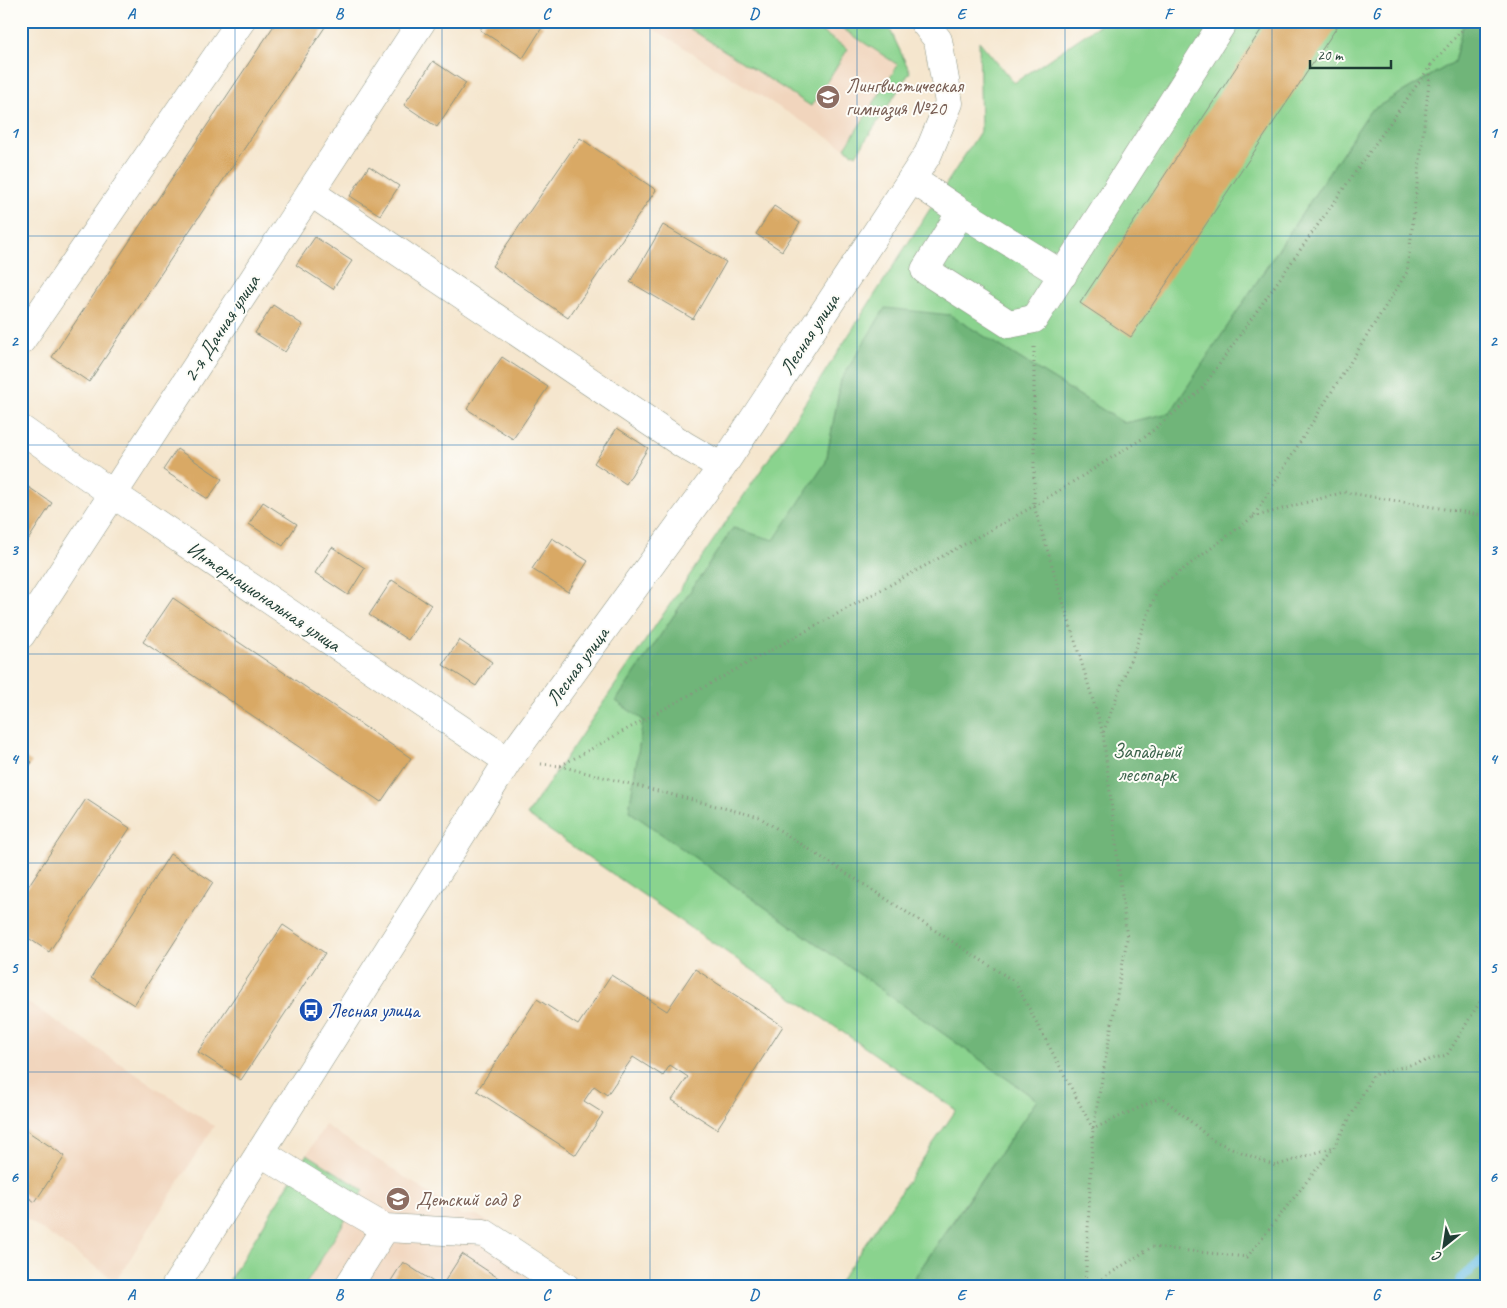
<svg xmlns="http://www.w3.org/2000/svg" width="1507" height="1308" viewBox="0 0 1507 1308" font-family="Caveat,sans-serif">
	<rect width="100%" height="100%" fill="#fdfcf7"/>
	<filter id="ink" filterUnits="userSpaceOnUse"><feTurbulence type="fractalNoise" baseFrequency=".02" numOctaves="2"/><feDisplacementMap in="SourceGraphic" scale="10" xChannelSelector="R" yChannelSelector="G"/><feConvolveMatrix kernelMatrix="1 2 1 2 8 2 1 2 1" color-interpolation-filters="sRGB"/></filter>
	<filter id="wash" filterUnits="userSpaceOnUse"><feTurbulence type="fractalNoise" baseFrequency=".0096" numOctaves="4" result="noise"/><feDisplacementMap in="SourceGraphic" scale="20" xChannelSelector="R" yChannelSelector="G"/><feGaussianBlur stdDeviation="1.12" result="paint"/><feColorMatrix in="noise" values="0 0 0 0 0 0 0 0 0 0 0 0 0 0 0 0 0 1.4 0 .05"/><feComposite in="paint" operator="in"/></filter>
	<g filter="url(#wash)">
		<rect width="100%" height="100%" fill="#f5e6ce"/>
		<!-- built -->
		<path fill="#f1d5bd" d="M641,21H886L910,72L856,155Z
			M21,998L214,1126L116,1281L21,1215Z
			M325,1125L462,1215H477L586,1287H512L462,1254L441,1287L403,1262L387,1287H304L364,1190L307,1154Z"/>
		<!-- green -->
		<path fill="#8ad38e" stroke="#548861" d="M678,21H805L848,49L811,106Z
			M831,21H886L910,72L856,155L845,148L898,65Z
			M1105,21H1464L1454,62L1370,111L1170,413L1124,423L950,315L841,380L826,462L774,541L733,528L616,701L643,720L629,811L1037,1100L961,1209L908,1287H836L956,1110L527,815L772,454L981,130L979,41L1014,83Z
			M307,1154L364,1190L304,1287H231L228,1282Z"/>
		<!-- forest -->
		<path fill="#6fb579" stroke="#477956" d="M1464,21H1486V1287H908L1037,1100L629,811L643,720L616,701L733,528L774,540L826,462L841,380L885,308L950,315L1124,423L1170,413L1370,111L1454,62Z"/>
		<g fill="none" stroke-linecap="round" stroke-linejoin="round">
			<!-- stream -->
			<path stroke="#66bde3" stroke-width="9" d="M1461,1287L1460,1279L1486,1257"/>
		</g>
		<g id="blocks">
			<!-- building -->
			<path fill="#d9a965" d="M277,21H329L89,382L52,357Z
				M486,21H535L543,26L523,58L480,30Z
				M1267,21H1341L1131,337L1080,303Z
				M433,61L466,83L437,127L404,105Z
				M580,138L656,190L568,318L492,266Z
				M369,166L399,186L380,215L350,196Z
				M774,206L800,223L782,251L756,234Z
				M663,225L726,262L693,319L630,282Z
				M315,237L352,261L333,289L296,265Z
				M273,305L303,325L285,352L255,333Z
				M502,357L548,387L513,439L467,409Z
				M617,428L648,448L626,484L594,463Z
				M177,449L222,479L208,499L163,470Z
				M21,482L52,503L21,551Z
				M263,502L297,524L283,546L249,524Z
				M552,538L588,561L568,592L532,569Z
				M332,547L365,568L348,595L315,573Z
				M392,580L431,605L408,640L369,615Z
				M173,598L411,758L381,802L143,642Z
				M459,640L492,662L476,686L443,665Z
				M21,755L32,762L21,779Z
				M86,799L130,828L49,952L21,933V897Z
				M170,854L213,882L134,1005L91,978Z
				M283,925L325,953L241,1080L198,1052Z
				M695,969L783,1026L717,1129L672,1100L688,1077L670,1065L663,1076L633,1057L607,1095L594,1086L584,1101L603,1113L576,1155L477,1091L537,999L578,1025L611,975L667,1011Z
				M21,1127L65,1156L35,1202L21,1192Z
				M462,1254L512,1287H387L403,1262L441,1287Z"/>
		</g>
	</g>
	<g filter="url(#ink)">
		<use href="#blocks" fill-opacity="0" stroke="#8a9281" stroke-width="1"/>
		<g fill="none" stroke-linecap="round" stroke-linejoin="round">
			<!-- minor casing -->
			<g stroke="#8a9281" stroke-width="29">
				<path id="minor" d="M912,179L961,212L1063,275
					M310,192L684,445L722,467
					M961,212L925,270L1009,324L1034,319L1224,21
					M21,341L241,21
					M21,429L113,494L508,761
					M21,635L422,21
					M260,1152L352,1209L385,1228L484,1233L566,1287
					M175,1287L508,761L722,467L928,154L949,103L938,40L923,21
					M348,1287L385,1228"/>
			</g>
			<!-- path -->
			<path stroke="#8a9281" stroke-width="3" stroke-dasharray="1 4" stroke-linecap="butt" d="M1034,347V506L1103,733
				M1253,517L1344,492L1486,516
				M541,764L560,766L1034,506L1145,437L1201,390L1431,65
				M560,766L759,817L1015,982L1093,1129L1162,1097L1212,1140L1275,1166L1334,1147
				M1085,1287L1093,1129L1127,939L1103,733L1158,588L1253,517L1407,272L1431,65L1470,21
				M1089,1287L1152,1247L1247,1257L1334,1147L1373,1075L1447,1055L1486,992"/>
			<!-- minor -->
			<use href="#minor" stroke="#fff" stroke-width="28"/>
		</g>
	</g>
	<!-- grid -->
	<path fill="none" stroke="#1f6fb2" stroke-width="1" stroke-opacity="0.55" d="M235,21V1287M442,21V1287M650,21V1287M857,21V1287M1065,21V1287M1272,21V1287M21,236H1486M21,445H1486M21,654H1486M21,863H1486M21,1072H1486"/>
	<!-- icons -->
	<defs>
		<g id="school-disc" transform="scale(1.25)"><circle r="9.5" fill="#8d6e63" stroke="#fdfcf7"/><path d="M0-5L7-2L0 1L-7-2ZM-4 1L0 2.5L4 1V4Q0 6-4 4Z" fill="#fff"/></g>
		<g id="bus-disc" transform="scale(1.25)"><circle r="9.5" fill="#1a4fb4" stroke="#fdfcf7"/><path d="M-5-6H5V4H4V6H2V4H-2V6H-4V4H-5ZM-3.5-4V0h7V-4ZM-3.5 1.2v1.5H-2V1.2ZM2 1.2v1.5H3.5V1.2Z" fill="#fff"/></g>
	</defs>
	<g fill-rule="evenodd">
		<use href="#school-disc" x="828" y="97"/>
		<use href="#bus-disc" x="311" y="1010"/>
		<use href="#school-disc" x="398" y="1199"/>
	</g>
	<g text-anchor="middle" stroke-width="4" stroke-linejoin="round" paint-order="stroke">
		<!-- education labels -->
		<g font-size="20" fill="#785e54" stroke="#fdfcf7" text-anchor="start">
			<text x="846" y="92">Лингвистическая<tspan x="846" dy="23">гимназия №20</tspan></text>
			<text x="416" y="1206">Детский сад 8</text>
		</g>
		<!-- street labels -->
		<g font-size="20" fill="#1f3d34" stroke="#fdfcf7">
			<text transform="translate(221 328) rotate(-57)" y="7">2-я Дачная улица</text>
			<text transform="translate(809 334) rotate(-57)" y="7">Лесная улица</text>
			<text transform="translate(264 596) rotate(34)" y="7">Интернациональная улица</text>
			<text transform="translate(577 666) rotate(-54)" y="7">Лесная улица</text>
		</g>
		<!-- park labels -->
		<g font-size="20" fill="#3a624a" stroke="#fdfcf7">
			<text x="1147" y="758">Западный<tspan x="1147" dy="23">лесопарк</tspan></text>
		</g>
		<!-- transit labels -->
		<g font-size="20" fill="#164399" stroke="#fdfcf7" text-anchor="start">
			<text x="328" y="1017">Лесная улица</text>
		</g>
	</g>
	<!-- margin -->
	<rect width="1507" height="1308" fill="none" stroke="#fdfcf7" stroke-width="55"/>
	<!-- north arrow -->
	<g transform="translate(1444 1246) rotate(210)" stroke="#fdfcf7" stroke-width="4" paint-order="stroke">
	<path d="M0-4L9 19L0 12L-9 19Z" fill="#1f3d34"/>
	<text y="-8" font-size="14" font-weight="bold" text-anchor="middle" fill="#1f3d34">С</text>
	</g>
	<!-- scale -->
	<path d="M1310 60v8h81v-8" fill="none" stroke="#1f3d34" stroke-width="2.5"/>
	<text x="1317" y="60" font-size="15" fill="#1f3d34" stroke="#fdfcf7" stroke-width="4" paint-order="stroke">20 m</text>
	<rect x="28" y="28" width="1452" height="1252" fill="none" stroke="#1f6fb2" stroke-width="2"/>
	<g font-size="16" text-anchor="middle" font-weight="bold" fill="#1f6fb2">
		<text x="131" y="19">A</text>
		<text x="339" y="19">B</text>
		<text x="546" y="19">C</text>
		<text x="754" y="19">D</text>
		<text x="961" y="19">E</text>
		<text x="1168" y="19">F</text>
		<text x="1376" y="19">G</text>
		<text x="14" y="138">1</text>
		<text x="1493" y="138">1</text>
		<text x="14" y="346">2</text>
		<text x="1493" y="346">2</text>
		<text x="14" y="555">3</text>
		<text x="1493" y="555">3</text>
		<text x="14" y="764">4</text>
		<text x="1493" y="764">4</text>
		<text x="14" y="973">5</text>
		<text x="1493" y="973">5</text>
		<text x="14" y="1182">6</text>
		<text x="1493" y="1182">6</text>
		<text x="131" y="1300">A</text>
		<text x="339" y="1300">B</text>
		<text x="546" y="1300">C</text>
		<text x="754" y="1300">D</text>
		<text x="961" y="1300">E</text>
		<text x="1168" y="1300">F</text>
		<text x="1376" y="1300">G</text>
	</g>
</svg>
